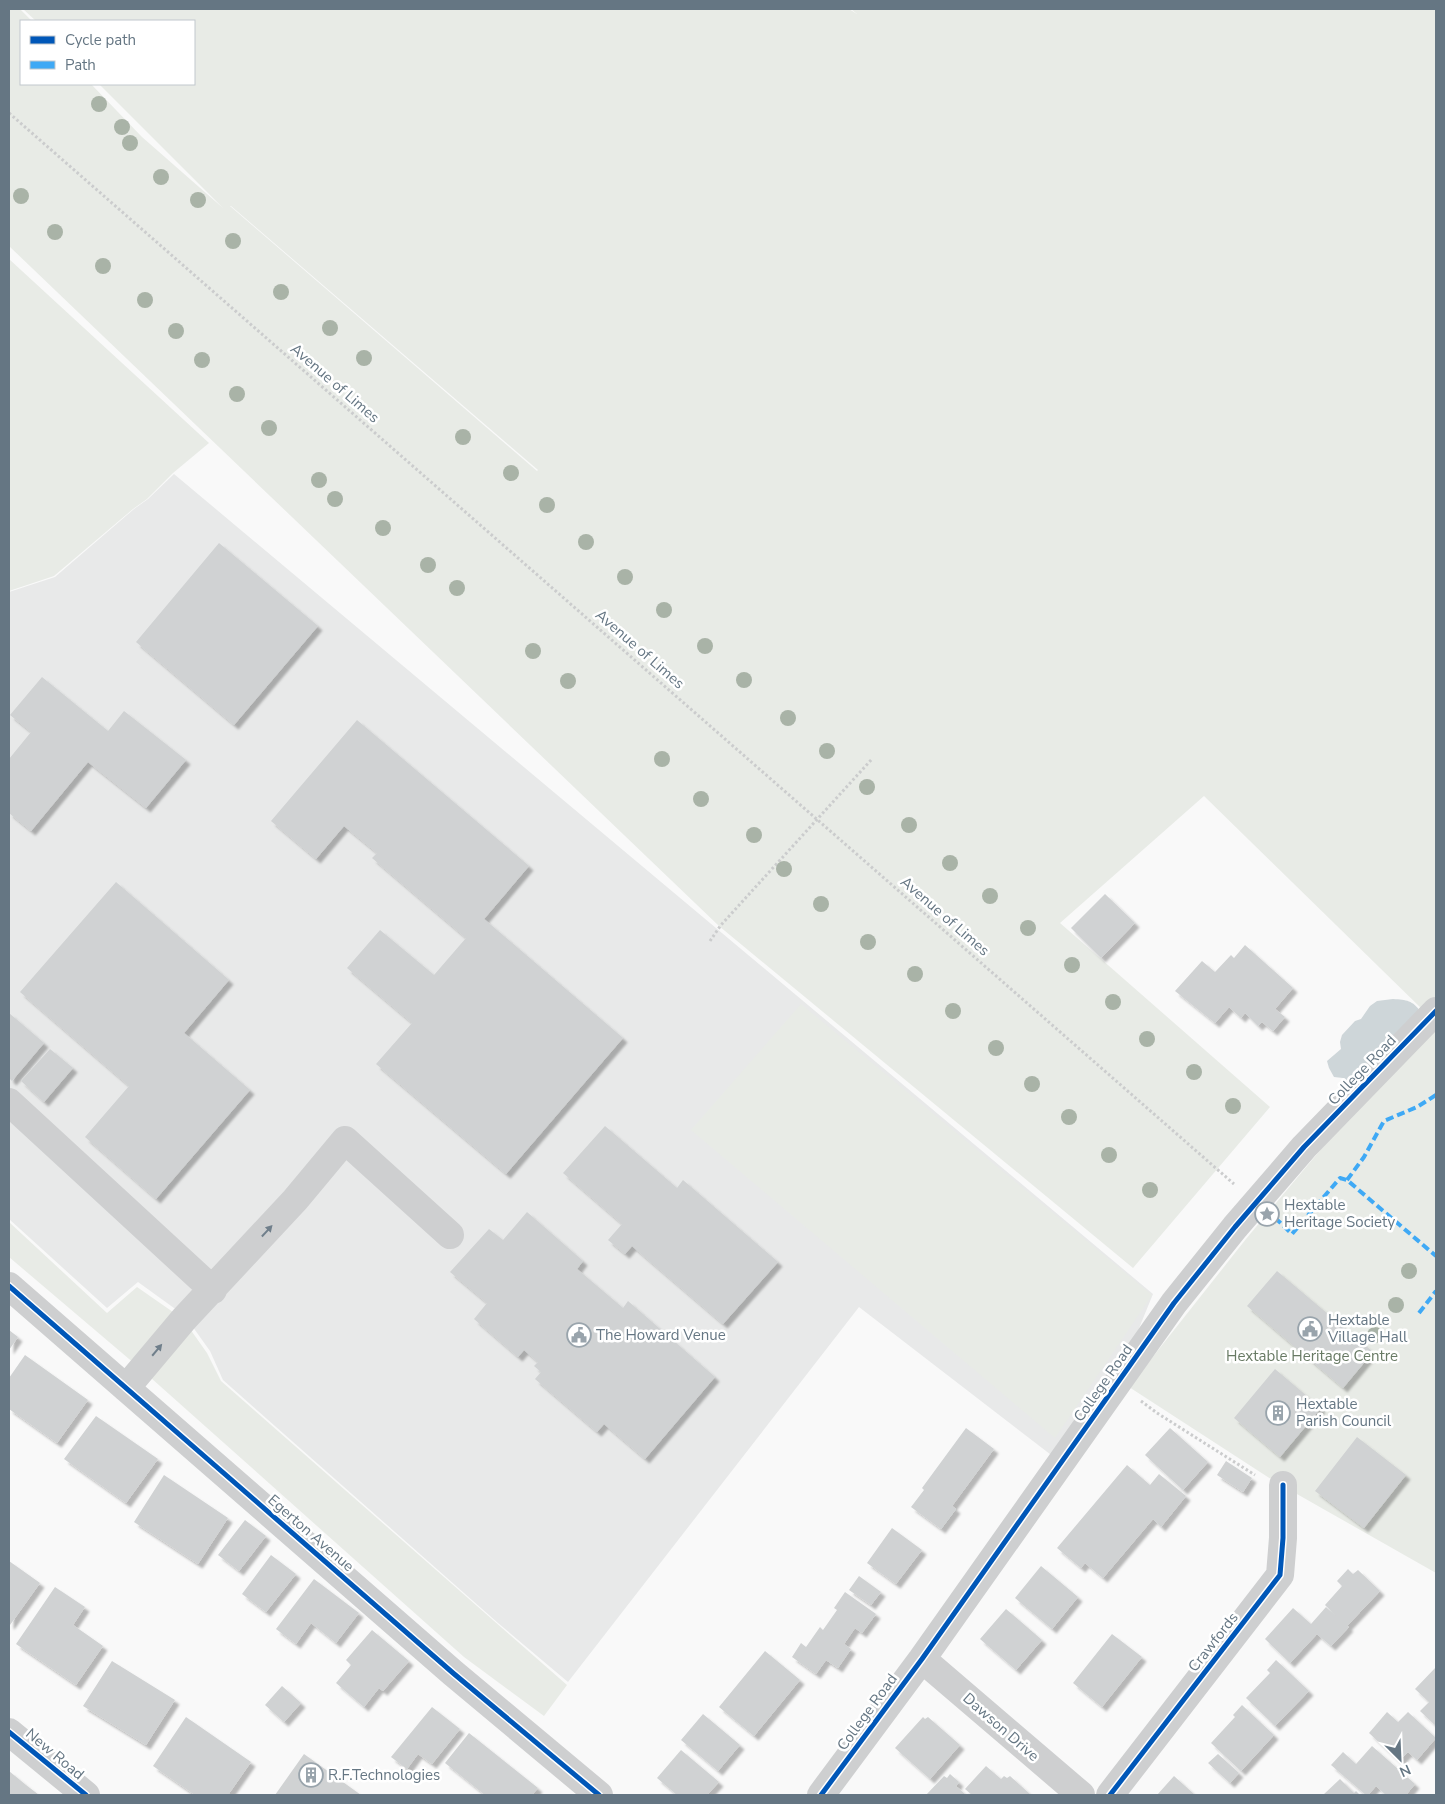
<svg xmlns="http://www.w3.org/2000/svg" width="1445" height="1804" viewBox="0 0 1445 1804" font-family="'Nunito Sans',sans-serif">
	<defs>
		<filter id="shadow"><feDropShadow dx="4.5" dy="4.5" stdDeviation="1" flood-color="#0004"/></filter>
	</defs>
	<rect width="100%" height="100%" fill="#f9f9f9"/>
	<!-- built -->
	<path fill="#e8e9e9" d="M174,474L1153,1294L1117,1382L1059,1461L859,1307L568,1682L498,1623L223,1380L210,1351L185,1316L138,1282L107,1308L9,1219V592L55,577L134,509L148,499Z"/>
	<!-- green -->
	<path fill="#e8ebe6" fill-rule="evenodd" d="M9,9H20L32,21H21V84H91L142,137L223,208L99,84H194V21H36L23,9H849L857,14L851,9H1436V997L1424,1011L1204,796L1060,923L1270,1107L1133,1268L719,926L9,246ZM230,206H231L538,470L537,471Z
		M9,259L209,443L173,473L147,499L133,509L54,576L9,591Z
		M801,1004L1152,1295L1055,1438L691,1130Z
		M1436,1030V1573L1274,1481L1129,1387L1246,1239L1332,1136Z
		M9,1222L107,1313L137,1287L183,1319L207,1353L221,1381L567,1685L544,1716L464,1657L142,1370L9,1257Z"/>
	<!-- water -->
	<path fill="#ced6d9" d="M1393,999C1407,1000 1412,1000 1421,1012L1347,1083L1343,1078L1334,1077L1329,1068L1327,1061L1341,1049L1340,1042L1342,1035L1355,1021L1361,1019L1370,1006L1377,1001Z"/>
	<!-- building -->
	<path fill="#d0d2d3" filter="url(#shadow)" d="M219,543L318,626L234,725L136,642Z
		M42,677L108,731L124,711L186,760L146,808L88,762L31,831L9,813V759L31,732L10,715Z
		M357,720L529,866L484,919L623,1038L506,1174L376,1064L412,1023L347,968L380,930L434,975L466,938L372,858L377,853L344,826L316,859L271,821Z
		M116,882L229,980L184,1033L250,1090L156,1199L85,1137L129,1086L20,992Z
		M1105,894L1135,923L1101,958L1071,928Z
		M1245,945L1293,988L1275,1009L1285,1017L1273,1031L1262,1022L1258,1026L1245,1013L1241,1018L1229,1007L1215,1023L1175,991L1202,961L1215,972L1231,955L1234,958Z
		M9,1013L44,1043L12,1081L9,1078Z
		M50,1049L73,1068L44,1102L21,1081Z
		M605,1126L677,1188L683,1180L778,1262L723,1324L632,1246L625,1254L608,1240L622,1224L563,1173Z
		M527,1212L583,1261L577,1269L623,1308L628,1301L715,1377L645,1459L604,1424L597,1432L535,1379L541,1372L534,1366L538,1362L524,1350L518,1357L474,1319L487,1303L450,1272L489,1229L503,1240Z
		M1277,1271L1373,1352L1343,1388L1247,1306Z
		M9,1330L18,1337L9,1350Z
		M25,1355L88,1400L57,1443L9,1409V1378Z
		M1275,1369L1321,1408L1280,1457L1234,1418Z
		M96,1416L158,1459L126,1503L64,1459Z
		M966,1428L994,1449L952,1506L956,1509L941,1529L911,1507L924,1490L922,1488Z
		M1170,1428L1208,1462L1183,1490L1145,1455Z
		M1357,1437L1406,1475L1364,1528L1315,1491Z
		M1226,1461L1252,1478L1243,1492L1217,1475Z
		M1127,1465L1150,1485L1159,1474L1186,1496L1161,1527L1153,1519L1103,1578L1085,1563L1081,1568L1057,1548Z
		M164,1475L228,1518L198,1564L134,1522Z
		M245,1520L266,1536L239,1571L218,1555Z
		M892,1528L922,1550L896,1584L867,1563Z
		M271,1555L296,1574L266,1612L242,1594Z
		M9,1561L40,1583L10,1625L9,1624Z
		M1041,1566L1078,1597L1052,1629L1015,1598Z
		M1348,1569L1353,1574L1358,1570L1380,1591L1347,1626L1349,1627L1331,1646L1317,1634L1290,1663L1265,1639L1293,1608L1311,1624L1326,1607L1336,1616L1325,1605L1342,1586L1337,1581Z
		M859,1576L881,1592L871,1605L849,1590Z
		M314,1579L359,1613L336,1643L311,1623L296,1644L276,1629Z
		M55,1587L85,1607L73,1625L103,1646L76,1685L16,1644Z
		M845,1592L876,1614L862,1633L855,1628L844,1644L851,1649L838,1668L826,1660L816,1674L792,1657L801,1643L806,1647L820,1627L823,1630L837,1610L834,1608Z
		M1006,1609L1042,1640L1016,1670L980,1639Z
		M372,1630L409,1661L383,1691L379,1688L364,1707L336,1683L351,1665L346,1660Z
		M1112,1634L1142,1657L1102,1707L1073,1683Z
		M765,1651L800,1680L754,1736L719,1707Z
		M1276,1660L1309,1691L1275,1726L1246,1698L1270,1673L1267,1670Z
		M112,1661L175,1700L146,1745L83,1706Z
		M1436,1667V1726L1420,1711L1429,1702L1415,1689Z
		M282,1686L301,1703L284,1722L265,1705Z
		M1242,1705L1274,1735L1241,1771L1211,1743L1235,1717L1233,1715Z
		M432,1707L460,1729L432,1764L418,1754L407,1769L391,1757Z
		M1387,1712L1398,1722L1408,1712L1436,1738L1417,1760L1408,1752L1399,1761L1369,1733Z
		M703,1714L740,1745L718,1771L681,1740Z
		M186,1717L251,1762L228,1795H195L153,1766Z
		M923,1717L925,1719L928,1717L960,1745L930,1779L895,1748Z
		M469,1733L538,1788L532,1795H485L445,1763Z
		M1372,1746L1415,1784L1406,1795H1386L1376,1786L1368,1795H1366L1331,1765L1343,1752L1356,1764Z
		M681,1750L719,1782L707,1795H677L657,1778Z
		M304,1754L361,1795H275Z
		M1218,1754L1239,1773L1230,1783L1208,1763Z
		M986,1766L1001,1779L1004,1776L1007,1778L1010,1776L1031,1795H972L965,1789Z
		M9,1771L26,1785L39,1795H9Z
		M950,1774L959,1782L956,1786L966,1795H926L944,1776L947,1778Z
		M1174,1776L1195,1795H1157Z
		M1340,1779L1354,1793L1356,1791L1360,1795H1323Z"/>
	<g fill="none" stroke-linecap="round" stroke-linejoin="round">
		<!-- path -->
		<path stroke="#cbcccd" stroke-width="3" stroke-dasharray="2.5 2.5" stroke-linecap="butt" d="M9,113L1234,1184
			M710,941L721,925L872,759
			M1141,1401L1157,1413L1255,1475"/>
		<!-- minor -->
		<path stroke="#cecfd0" stroke-width="28" d="M9,1102L213,1290
			M9,1286L453,1673L599,1795
			M126,1388L184,1319L295,1200L345,1140L450,1235
			M922,1659L1081,1795
			M9,1732L86,1795
			M821,1795L922,1659L1174,1303L1235,1227L1304,1147L1436,1011
			M1110,1795L1280,1575L1283,1538V1485"/>
		<!-- quiet -->
		<path stroke="#3fa9f5" stroke-width="4" stroke-dasharray="8 4" stroke-linecap="butt" d="M1347,1180L1364,1157L1384,1121L1417,1107L1436,1095
			M1256,1203L1268,1211L1292,1234L1340,1178L1347,1180L1436,1256
			M1419,1313L1436,1291"/>
		<!-- cycleway casing -->
		<g stroke="#fff" stroke-width="8">
			<path id="cycleway" d="M9,1286L453,1673L599,1795
				M9,1732L86,1795
				M821,1795L922,1659L1174,1303L1235,1227L1304,1147L1436,1011
				M1110,1795L1280,1575L1283,1538V1485"/>
		</g>
		<!-- cycleway -->
		<use href="#cycleway" stroke="#0057b8" stroke-width="5"/>
	</g>
	<!-- trees -->
	<g fill="#a9b3a7">
		<circle cx="99" cy="104" r="8"/>
		<circle cx="122" cy="127" r="8"/>
		<circle cx="130" cy="143" r="8"/>
		<circle cx="161" cy="177" r="8"/>
		<circle cx="21" cy="196" r="8"/>
		<circle cx="198" cy="200" r="8"/>
		<circle cx="55" cy="232" r="8"/>
		<circle cx="233" cy="241" r="8"/>
		<circle cx="103" cy="266" r="8"/>
		<circle cx="281" cy="292" r="8"/>
		<circle cx="145" cy="300" r="8"/>
		<circle cx="330" cy="328" r="8"/>
		<circle cx="176" cy="331" r="8"/>
		<circle cx="364" cy="358" r="8"/>
		<circle cx="202" cy="360" r="8"/>
		<circle cx="237" cy="394" r="8"/>
		<circle cx="269" cy="428" r="8"/>
		<circle cx="463" cy="437" r="8"/>
		<circle cx="511" cy="473" r="8"/>
		<circle cx="319" cy="480" r="8"/>
		<circle cx="335" cy="499" r="8"/>
		<circle cx="547" cy="505" r="8"/>
		<circle cx="383" cy="528" r="8"/>
		<circle cx="586" cy="542" r="8"/>
		<circle cx="428" cy="565" r="8"/>
		<circle cx="625" cy="577" r="8"/>
		<circle cx="457" cy="588" r="8"/>
		<circle cx="664" cy="610" r="8"/>
		<circle cx="705" cy="646" r="8"/>
		<circle cx="533" cy="651" r="8"/>
		<circle cx="744" cy="680" r="8"/>
		<circle cx="568" cy="681" r="8"/>
		<circle cx="788" cy="718" r="8"/>
		<circle cx="827" cy="751" r="8"/>
		<circle cx="662" cy="759" r="8"/>
		<circle cx="867" cy="787" r="8"/>
		<circle cx="701" cy="799" r="8"/>
		<circle cx="909" cy="825" r="8"/>
		<circle cx="754" cy="835" r="8"/>
		<circle cx="950" cy="863" r="8"/>
		<circle cx="784" cy="869" r="8"/>
		<circle cx="990" cy="896" r="8"/>
		<circle cx="821" cy="904" r="8"/>
		<circle cx="1028" cy="928" r="8"/>
		<circle cx="868" cy="942" r="8"/>
		<circle cx="1072" cy="965" r="8"/>
		<circle cx="915" cy="974" r="8"/>
		<circle cx="1113" cy="1002" r="8"/>
		<circle cx="953" cy="1011" r="8"/>
		<circle cx="1147" cy="1039" r="8"/>
		<circle cx="996" cy="1048" r="8"/>
		<circle cx="1194" cy="1072" r="8"/>
		<circle cx="1032" cy="1084" r="8"/>
		<circle cx="1233" cy="1106" r="8"/>
		<circle cx="1069" cy="1117" r="8"/>
		<circle cx="1109" cy="1155" r="8"/>
		<circle cx="1150" cy="1190" r="8"/>
		<circle cx="1409" cy="1271" r="8"/>
		<circle cx="1396" cy="1305" r="8"/>
		<circle cx="1375" cy="1335" r="8"/>
	</g>
	<!-- one-way arrows -->
	<defs><path id="oneway-solid" d="M-6-.8H1V-3.2L6.5 0L1 3.2V.8H-6Z" transform="scale(1.25)"/></defs>
	<g fill="#707f8b">
		<use href="#oneway-solid" transform="translate(267 1231) rotate(-47)"/>
		<use href="#oneway-solid" transform="translate(157 1350) rotate(-50)"/>
	</g>
	<!-- icons -->
	<defs>
		<g id="sight-ring" transform="scale(1.25)"><circle r="9.5" fill="#fff" stroke="#99a4ac" stroke-width="1.5"/><path d="M0-6L1.8-2.2L6-1.7L2.9 1.2L3.7 5.4L0 3.3L-3.7 5.4L-2.9 1.2L-6-1.7L-1.8-2.2Z" fill="#99a4ac"/></g>
		<g id="civic-ring" transform="scale(1.25)"><circle r="9.5" fill="#fff" stroke="#99a4ac" stroke-width="1.5"/><path d="M-.6-6.5H3V-4.5H.6V-3L4-1V1h2V6H-6V1h2V-1L-.6-3ZM-1.2 2.5V6h2.4V2.5Z" fill="#99a4ac"/></g>
		<g id="building-ring" transform="scale(1.25)"><circle r="9.5" fill="#fff" stroke="#99a4ac" stroke-width="1.5"/><path d="M-4-6H4V6H1V3H-1V6H-4ZM-2.5-4.3h1.7v1.8h-1.7ZM.8-4.3h1.7v1.8H.8ZM-2.5-1h1.7V.8h-1.7ZM.8-1h1.7V.8H.8Z" fill="#99a4ac"/></g>
	</defs>
	<g fill-rule="evenodd">
		<use href="#sight-ring" x="1267" y="1214"/>
		<use href="#civic-ring" x="1310" y="1329"/>
		<use href="#civic-ring" x="579" y="1335"/>
		<use href="#building-ring" x="1278" y="1413"/>
		<use href="#building-ring" x="311" y="1775"/>
	</g>
	<g text-anchor="middle" stroke-width="5" stroke-linejoin="round" paint-order="stroke">
		<!-- street labels -->
		<g font-size="15" fill="#657683" stroke="#fff">
			<text transform="translate(335 383) rotate(41)" y="5">Avenue of Limes</text>
			<text transform="translate(640 649) rotate(41)" y="5">Avenue of Limes</text>
			<text transform="translate(945 916) rotate(41)" y="5">Avenue of Limes</text>
			<text transform="translate(1362 1070) rotate(-46)" y="5">College Road</text>
			<text transform="translate(1103 1383) rotate(-55)" y="5">College Road</text>
			<text transform="translate(311 1533) rotate(41)" y="5">Egerton Avenue</text>
			<text transform="translate(1213 1642) rotate(-52)" y="5">Crawfords</text>
			<text transform="translate(867 1712) rotate(-54)" y="5">College Road</text>
			<text transform="translate(1001 1727) rotate(41)" y="5">Dawson Drive</text>
			<text transform="translate(55 1754) rotate(40)" y="5">New Road</text>
		</g>
		<!-- poi labels -->
		<g font-size="15" fill="#657683" stroke="#fff" text-anchor="start">
			<text x="1284" y="1210">Hextable<tspan x="1284" dy="17">Heritage Society</tspan></text>
			<text x="1328" y="1325">Hextable<tspan x="1328" dy="17">Village Hall</tspan></text>
			<text x="596" y="1340">The Howard Venue</text>
			<text x="1296" y="1409">Hextable<tspan x="1296" dy="17">Parish Council</tspan></text>
			<text x="328" y="1780">R.F.Technologies</text>
		</g>
		<!-- park labels -->
		<g font-size="15" fill="#687a64" stroke="#fff">
			<text x="1312" y="1361">Hextable Heritage Centre</text>
		</g>
	</g>
	<!-- border -->
	<rect width="1445" height="1804" fill="none" stroke="#657683" stroke-width="20"/>
	<!-- legend -->
	<rect x="20" y="20" width="175" height="65" fill="#ffffff" stroke="#c1c8cd"/>
	<rect x="30" y="36" width="25" height="8" fill="#0057b8" stroke="#c1c8cd"/>
	<text x="65" y="45" font-size="15" fill="#657683">Cycle path</text>
	<rect x="30" y="61" width="25" height="8" fill="#3fa9f5" stroke="#c1c8cd"/>
	<text x="65" y="70" font-size="15" fill="#657683">Path</text>
	<!-- north arrow -->
	<g transform="translate(1400 1759) rotate(156)" stroke="#ffffff" stroke-width="4" paint-order="stroke">
	<path d="M0-4L9 19L0 12L-9 19Z" fill="#657683"/>
	<text y="-8" font-size="14" font-weight="bold" text-anchor="middle" fill="#657683">N</text>
	</g>
</svg>
